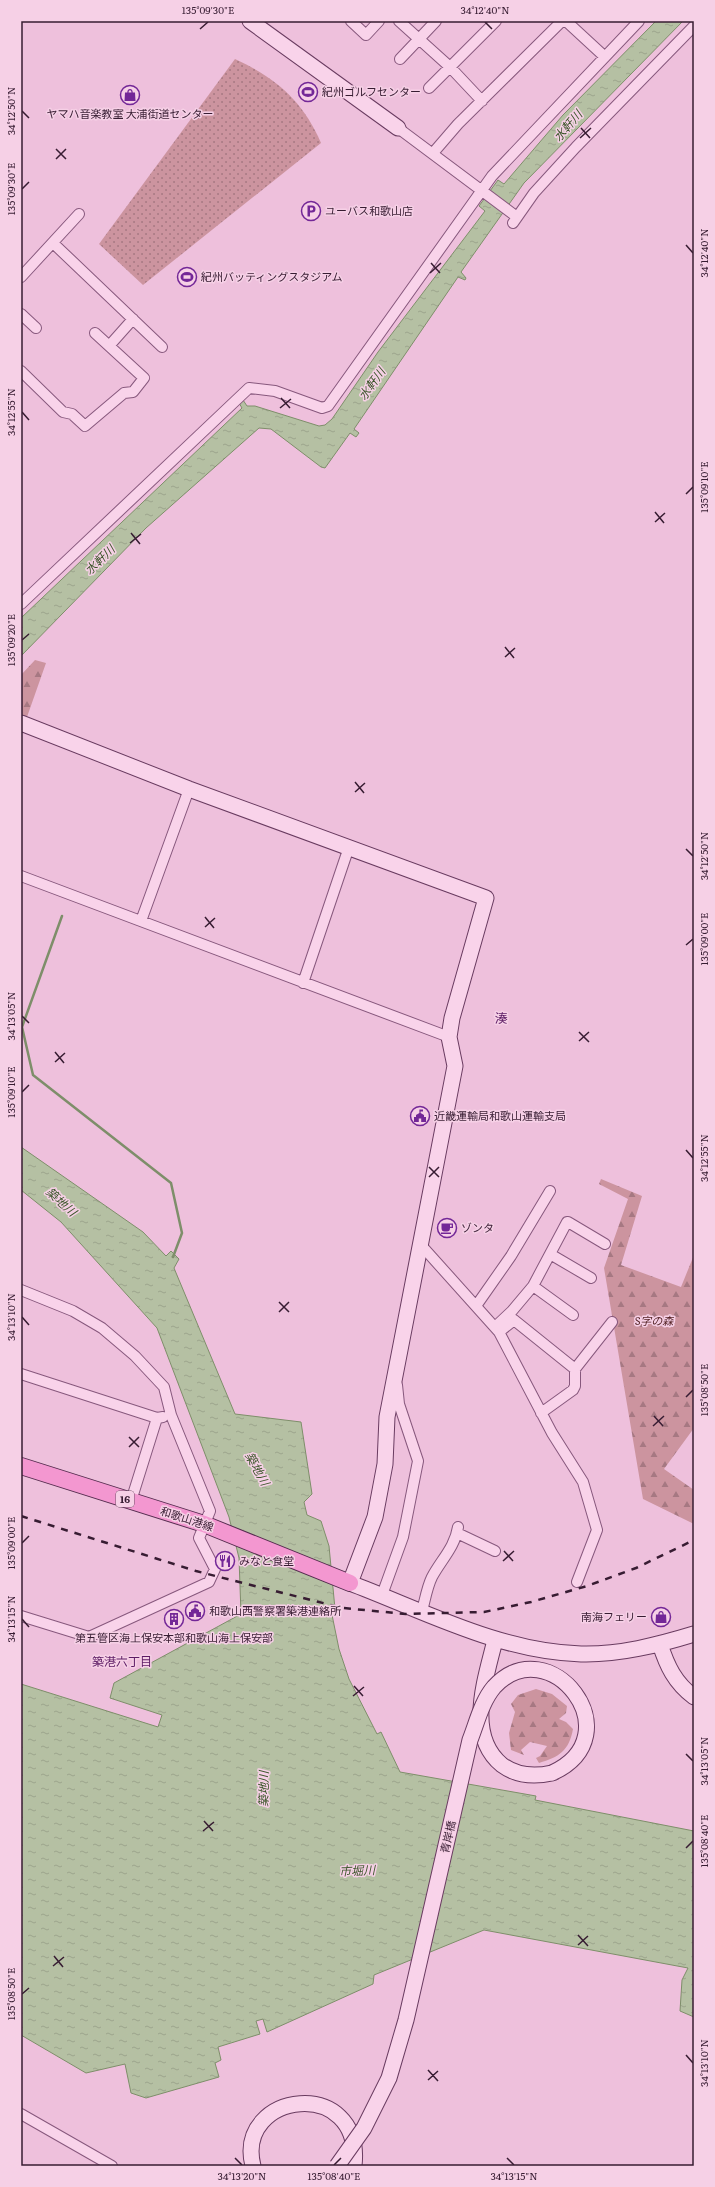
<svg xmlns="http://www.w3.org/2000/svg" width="715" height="2187" viewBox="0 0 715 2187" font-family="Literata,'Noto Sans JP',serif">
	<defs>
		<pattern id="grass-dots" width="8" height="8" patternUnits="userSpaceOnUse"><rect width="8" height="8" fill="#cc949f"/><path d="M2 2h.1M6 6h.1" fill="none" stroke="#a67882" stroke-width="1.8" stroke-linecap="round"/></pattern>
		<pattern id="forest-firs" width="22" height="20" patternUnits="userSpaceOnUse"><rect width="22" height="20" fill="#cc949f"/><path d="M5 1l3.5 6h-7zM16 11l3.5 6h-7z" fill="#a67882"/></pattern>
		<pattern id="water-ripples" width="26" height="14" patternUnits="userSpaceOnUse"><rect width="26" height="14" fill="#b5c0a3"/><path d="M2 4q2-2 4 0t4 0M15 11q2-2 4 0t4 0" fill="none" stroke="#9ca48d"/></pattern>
	</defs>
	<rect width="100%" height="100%" fill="#eec0dc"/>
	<!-- grass -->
	<path fill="url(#grass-dots)" d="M235,59C276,78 303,101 321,143L143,285L99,244Z"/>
	<!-- forest -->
	<path fill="url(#forest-firs)" d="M35,660L46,663L27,717L21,715V675Z
		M601,1179L642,1196L621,1265L681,1287L694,1255V1428L664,1469L694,1490V1524L643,1499L604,1268L628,1199L599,1184Z
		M536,1689L552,1694L567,1706L566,1713L559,1719L566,1722L573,1729C569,1751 559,1757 539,1763L536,1758L540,1756L547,1746L530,1742L521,1750L524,1755L511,1750L509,1733L515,1712L511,1704L518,1695Z"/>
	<!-- water -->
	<path fill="url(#water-ripples)" stroke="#7e8e6a" d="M656,21H683L524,183L461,272L466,278L465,280L458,277L354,429L359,433L356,437L350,433L325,468L321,467L271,429L259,428L146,528L21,656V618L242,408L239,403L243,400L247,406H255L319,426L325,425L332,419L378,352L485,211L479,206L498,180L504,184L563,115Z
		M21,1147L143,1232L166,1256L171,1251L179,1259L174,1268L235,1414L301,1422L312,1494L304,1502L307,1515L321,1521L329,1546L335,1609L331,1610L339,1649L349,1679L377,1734L381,1732L400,1772L536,1796L535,1800L694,1831V2017L680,2011L682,1980L688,1968L484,1930L374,1975L373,1984L267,2032L263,2019L256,2021L260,2034L218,2047L221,2060L215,2063L219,2077L146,2098L131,2093L125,2064L86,2073L21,2035V1684L158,1727L162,1715L110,1698L114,1683L241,1614L239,1558L229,1517L157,1328L61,1222L21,1190Z"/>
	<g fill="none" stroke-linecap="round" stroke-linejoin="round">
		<!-- stream -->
		<path stroke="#7e8e6a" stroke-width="2.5" d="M62,916L22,1027L33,1075L171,1183L182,1233L173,1257"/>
		<!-- street casing -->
		<g stroke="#87587d" stroke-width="12">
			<path id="street" d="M351,21L366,35L379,21
				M399,21L450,67L482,101
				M566,21L605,57
				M400,59L436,21
				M429,88L496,21
				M398,128L517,217
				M433,153L458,124L562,21
				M513,223L534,193L576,147L694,26
				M53,243L162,347
				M21,277L79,214
				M21,314L36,328
				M109,346L133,319
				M21,371L63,412L72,414L85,426L124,393L133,392L144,378L95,333
				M21,604L249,388L275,391L322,408L328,406L492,176L639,21
				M21,876L449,1037
				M141,921L189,789
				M303,983L349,847
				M421,1245L499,1332L552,1433L583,1482L597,1530L577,1582
				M550,1254L591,1278
				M533,1286L573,1315
				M21,1290L73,1311L102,1328L135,1356L164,1387L171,1415L210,1511L199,1538L215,1569L209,1582L89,1637L21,1616
				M476,1306L511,1256L550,1191
				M495,1327L512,1311L533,1286L567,1222H568L605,1244
				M499,1332L514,1320L575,1369
				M21,1374L157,1418
				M541,1413L573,1390L575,1386V1369L612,1322
				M131,1501L157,1418L163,1417
				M457,1533L495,1551
				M382,1595L403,1537L418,1461L399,1404L397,1385
				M422,1611C425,1600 427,1587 432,1577C441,1560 455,1547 458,1527
				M21,2114L112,2166"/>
		</g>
		<!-- secondary casing -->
		<g stroke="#693b60" stroke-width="17">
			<path id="secondary" d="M250,21L398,128
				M21,723L189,789L486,898L452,1018L449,1037L455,1066L387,1417L385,1464L375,1517L350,1583C424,1611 501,1652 581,1654C619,1655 658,1645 694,1634
				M495,1640C486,1678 465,1735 502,1765C517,1776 534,1777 552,1773
				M660,1644C667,1666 675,1683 694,1697
				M253,2166C234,2091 364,2075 354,2166"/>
		</g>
		<!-- primary casing -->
		<g stroke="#552c4f" stroke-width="18">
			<path id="primary" d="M21,1466L204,1524L350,1583"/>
		</g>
		<!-- street -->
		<use href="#street" stroke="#f9d3ea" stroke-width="10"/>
		<!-- secondary -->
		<use href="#secondary" stroke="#f9d3ea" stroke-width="15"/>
		<!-- primary -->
		<use href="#primary" stroke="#f397d0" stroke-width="16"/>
		<!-- rail -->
		<path stroke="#371c32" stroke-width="2.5" stroke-dasharray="7 7" stroke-linecap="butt" d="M21,1516L196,1571L235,1581L343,1608L406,1614L484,1612L531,1602L587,1586L636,1568L694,1540"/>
		<!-- secondary-bridge casing -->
		<g stroke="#693b60" stroke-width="17" stroke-linecap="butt">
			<path id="secondary-bridge" d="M337,2166L364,2128L389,2078L406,2020L470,1740C477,1722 482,1701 494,1687C549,1627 635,1735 552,1773"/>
		</g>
		<!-- secondary-bridge -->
		<use href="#secondary-bridge" stroke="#f9d3ea" stroke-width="15"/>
	</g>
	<!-- ticks -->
	<path fill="none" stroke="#371c32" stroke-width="1.5" d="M485,22L492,29M200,29L208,22M22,111L29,118M581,128L590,138M580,138L591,128M56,149L66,159M56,159L66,149M22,189L29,182M686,245L693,253M431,263L440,273M430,273L441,263M281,398L290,408M280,408L291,399M22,412L29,420M686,494L693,487M655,512L664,523M655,522L665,513M131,533L140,544M130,543L141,534M22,640L29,634M505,647L514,658M505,657L515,648M355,782L364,793M355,792L365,783M686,849L693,856M205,917L214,928M205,927L215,918M686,945L693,939M22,1016L29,1023M579,1032L589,1042M579,1041L589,1032M55,1052L64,1063M55,1062L65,1053M22,1092L29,1085M686,1150L693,1158M429,1167L439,1177M429,1177L439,1167M279,1302L289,1312M279,1312L289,1302M22,1317L29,1325M686,1397L693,1390M654,1416L663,1426M653,1426L664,1416M129,1437L139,1447M129,1447L139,1437M22,1543L29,1536M504,1551L513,1561M503,1561L514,1551M22,1619L29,1627M354,1686L363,1696M353,1696L364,1687M686,1754L693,1761M204,1821L213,1831M203,1831L214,1822M686,1848L693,1841M578,1935L588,1946M578,1945L588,1936M54,1956L63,1967M53,1966L64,1957M22,1994L29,1988M686,2055L693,2063M428,2070L438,2081M428,2080L438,2071M235,2158L242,2165M507,2158L514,2165M334,2165L341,2158"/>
	<!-- icons -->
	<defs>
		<g id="stadium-ring" transform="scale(1)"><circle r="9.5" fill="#f6d0e6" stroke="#732797" stroke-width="1.5"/><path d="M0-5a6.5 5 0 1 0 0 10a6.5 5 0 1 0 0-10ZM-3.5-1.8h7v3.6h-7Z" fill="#732797"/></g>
		<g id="shop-ring" transform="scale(1)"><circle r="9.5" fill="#f6d0e6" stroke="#732797" stroke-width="1.5"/><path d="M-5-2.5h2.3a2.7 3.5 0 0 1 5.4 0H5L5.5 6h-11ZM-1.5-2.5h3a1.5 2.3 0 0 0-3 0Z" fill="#732797"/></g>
		<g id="parking-ring" transform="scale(1)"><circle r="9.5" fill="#f6d0e6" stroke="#732797" stroke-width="1.5"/><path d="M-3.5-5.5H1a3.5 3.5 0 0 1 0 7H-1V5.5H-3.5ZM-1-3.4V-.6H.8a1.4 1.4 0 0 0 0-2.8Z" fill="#732797"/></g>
		<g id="civic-ring" transform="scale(1)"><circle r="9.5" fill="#f6d0e6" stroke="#732797" stroke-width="1.5"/><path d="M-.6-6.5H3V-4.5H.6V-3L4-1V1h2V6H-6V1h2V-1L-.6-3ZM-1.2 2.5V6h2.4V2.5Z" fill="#732797"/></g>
		<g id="cafe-ring" transform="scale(1)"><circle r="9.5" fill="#f6d0e6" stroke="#732797" stroke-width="1.5"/><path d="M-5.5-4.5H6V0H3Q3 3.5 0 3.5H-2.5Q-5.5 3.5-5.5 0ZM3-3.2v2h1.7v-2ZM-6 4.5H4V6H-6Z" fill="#732797"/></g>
		<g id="restaurant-ring" transform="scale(1)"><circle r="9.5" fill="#f6d0e6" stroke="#732797" stroke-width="1.5"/><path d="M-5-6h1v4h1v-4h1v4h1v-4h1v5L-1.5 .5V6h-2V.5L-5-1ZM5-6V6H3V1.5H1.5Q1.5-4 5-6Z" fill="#732797"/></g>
		<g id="building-ring" transform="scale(1)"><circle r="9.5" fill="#f6d0e6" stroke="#732797" stroke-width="1.5"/><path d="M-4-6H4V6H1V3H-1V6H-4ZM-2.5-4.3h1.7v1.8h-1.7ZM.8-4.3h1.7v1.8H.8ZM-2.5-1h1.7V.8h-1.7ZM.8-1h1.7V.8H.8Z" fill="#732797"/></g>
	</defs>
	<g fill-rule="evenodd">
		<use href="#stadium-ring" x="308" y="92"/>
		<use href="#shop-ring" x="130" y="95"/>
		<use href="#parking-ring" x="311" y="211"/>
		<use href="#stadium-ring" x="187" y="277"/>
		<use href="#civic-ring" x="420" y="1116"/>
		<use href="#cafe-ring" x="447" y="1228"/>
		<use href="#restaurant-ring" x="225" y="1561"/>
		<use href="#civic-ring" x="195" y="1611"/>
		<use href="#shop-ring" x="661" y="1617"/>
		<use href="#building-ring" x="174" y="1619"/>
	</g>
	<g text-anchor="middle" stroke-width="3" stroke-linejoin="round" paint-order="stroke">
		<!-- shield labels -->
		<rect fill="#f6d0e6" stroke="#705268" stroke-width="1" x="116" y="1491" width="18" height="16" rx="3"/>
		<g font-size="10" font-weight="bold" fill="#371c32">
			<text x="125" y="1503">16</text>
		</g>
		<!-- poi labels -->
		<g font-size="11" fill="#371c32" stroke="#f6d0e6" text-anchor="start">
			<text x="322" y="96">紀州ゴルフセンター</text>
			<text x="130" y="118" text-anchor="middle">ヤマハ音楽教室 大浦街道センター</text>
			<text x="325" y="215">ユーバス和歌山店</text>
			<text x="201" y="281">紀州バッティングスタジアム</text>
			<text x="434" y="1120">近畿運輸局和歌山運輸支局</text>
			<text x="461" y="1232">ゾンタ</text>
			<text x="239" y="1565">みなと食堂</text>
			<text x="209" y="1615">和歌山西警察署築港連絡所</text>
			<text x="647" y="1621" text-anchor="end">南海フェリー</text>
			<text x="174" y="1642" text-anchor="middle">第五管区海上保安本部和歌山海上保安部</text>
		</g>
		<!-- park labels -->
		<g font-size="11" font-style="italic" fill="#542326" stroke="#f6d0e6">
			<text x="654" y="1325">S字の森</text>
		</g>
		<!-- street labels -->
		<g font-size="11" fill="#371c32" stroke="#f6d0e6">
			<text transform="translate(187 1519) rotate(18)" y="4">和歌山港線</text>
			<text transform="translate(448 1837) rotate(-77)" y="4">青岸橋</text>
		</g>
		<!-- water labels -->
		<g font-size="12" font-style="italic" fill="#3c572b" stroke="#f6d0e6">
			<text transform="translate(568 126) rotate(-49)" y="4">水軒川</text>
			<text transform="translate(372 384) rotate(-54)" y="4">水軒川</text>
			<text transform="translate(100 560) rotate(-44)" y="4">水軒川</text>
			<text transform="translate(61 1202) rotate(42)" y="4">築地川</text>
			<text transform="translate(257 1469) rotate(61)" y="4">築地川</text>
			<text transform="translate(264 1789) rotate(-89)" y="4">築地川</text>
			<text transform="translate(357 1871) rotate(-2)" y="4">市堀川</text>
		</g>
		<!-- neighbourhood labels -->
		<g font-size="12" fill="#5c1b64" stroke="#f6d0e6">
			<text x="122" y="1666">築港六丁目</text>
		</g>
		<!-- quarter labels -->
		<g font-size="13" fill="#5c1b64" stroke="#f6d0e6">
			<text x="501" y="1023">湊</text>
		</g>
	</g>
	<!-- border -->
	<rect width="715" height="2187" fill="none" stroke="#f6d0e6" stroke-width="44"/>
	<rect x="22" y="22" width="671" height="2143" fill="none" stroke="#371c32" stroke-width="1.5"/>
	<g font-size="10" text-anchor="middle" fill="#371c32">
		<text x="208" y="14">135°09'30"E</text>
		<text x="485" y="14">34°12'40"N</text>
		<text transform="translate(11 111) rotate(-90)" y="4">34°12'50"N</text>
		<text transform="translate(11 189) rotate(-90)" y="4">135°09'30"E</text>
		<text transform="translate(704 253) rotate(-90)" y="4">34°12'40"N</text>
		<text transform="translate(11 412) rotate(-90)" y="4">34°12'55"N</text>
		<text transform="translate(704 487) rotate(-90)" y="4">135°09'10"E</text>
		<text transform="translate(11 640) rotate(-90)" y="4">135°09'20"E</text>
		<text transform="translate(704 856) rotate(-90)" y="4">34°12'50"N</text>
		<text transform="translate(704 939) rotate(-90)" y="4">135°09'00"E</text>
		<text transform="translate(11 1016) rotate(-90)" y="4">34°13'05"N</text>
		<text transform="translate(11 1092) rotate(-90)" y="4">135°09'10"E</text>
		<text transform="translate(704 1158) rotate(-90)" y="4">34°12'55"N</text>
		<text transform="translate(11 1317) rotate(-90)" y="4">34°13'10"N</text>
		<text transform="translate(704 1390) rotate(-90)" y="4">135°08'50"E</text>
		<text transform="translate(11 1543) rotate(-90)" y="4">135°09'00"E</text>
		<text transform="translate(11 1619) rotate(-90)" y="4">34°13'15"N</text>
		<text transform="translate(704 1761) rotate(-90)" y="4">34°13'05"N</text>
		<text transform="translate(704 1841) rotate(-90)" y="4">135°08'40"E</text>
		<text transform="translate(11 1994) rotate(-90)" y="4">135°08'50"E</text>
		<text transform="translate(704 2063) rotate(-90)" y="4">34°13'10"N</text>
		<text x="242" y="2180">34°13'20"N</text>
		<text x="334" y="2180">135°08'40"E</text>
		<text x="514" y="2180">34°13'15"N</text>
	</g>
</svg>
